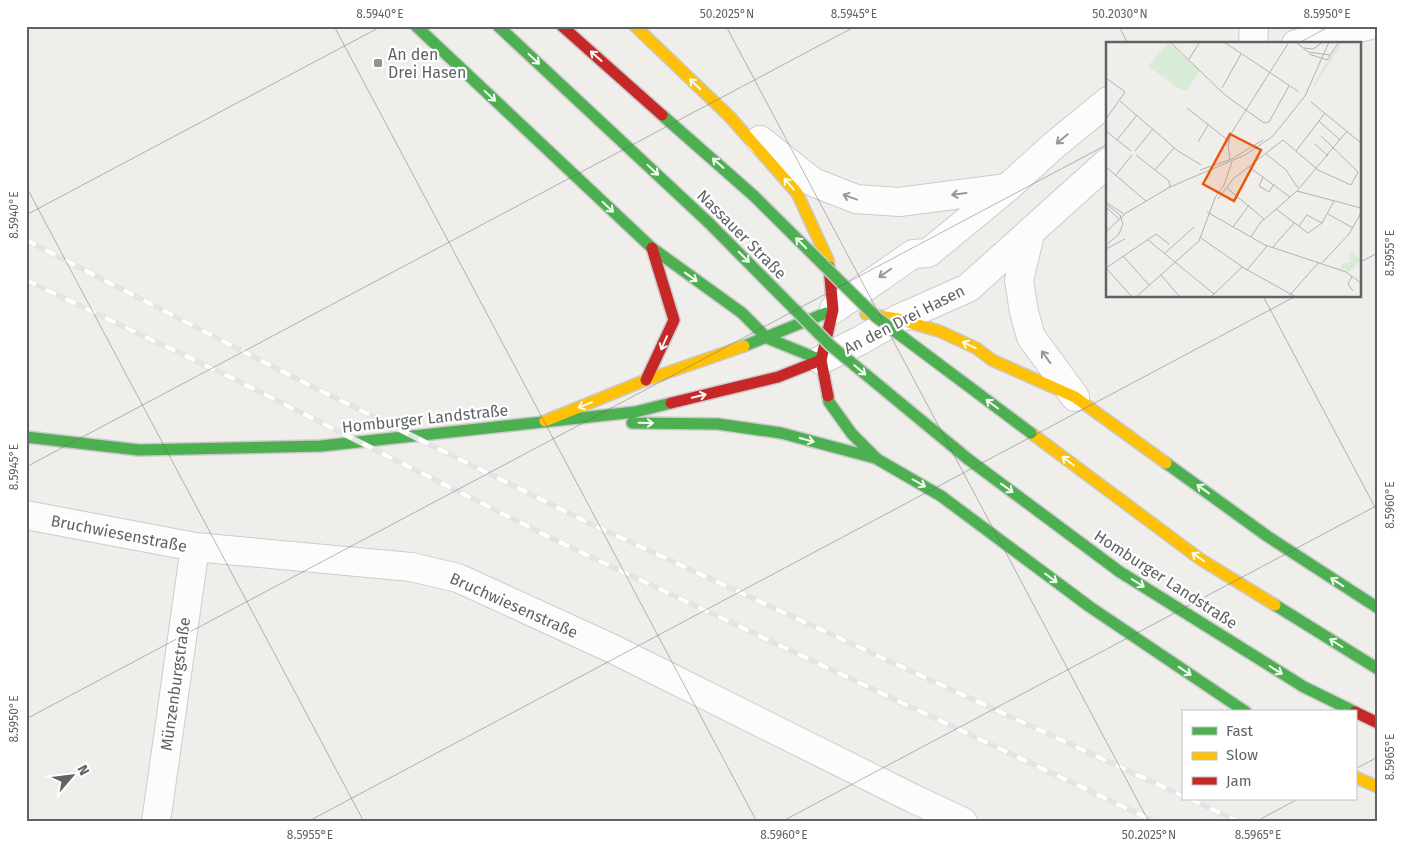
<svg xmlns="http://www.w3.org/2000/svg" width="1404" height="848" viewBox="0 0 1404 848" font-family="'Fira Sans',sans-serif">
	<rect width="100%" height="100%" fill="#efeeea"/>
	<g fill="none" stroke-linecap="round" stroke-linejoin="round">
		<!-- street casing -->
		<g stroke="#cbcccc" stroke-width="30">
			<path id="street" d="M1253,44L1254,26
				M1296,44L1367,26
				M760,140L813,182L856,199L899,202L1007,188
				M1030,234L1019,280L1024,312L1031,337L1075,397
				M834,309L913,254L928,253L1007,188L1052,147L1108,101
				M821,360L861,340L898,319L968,288L1108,162
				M26,515L195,547L411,567L458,578L613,649L912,798L963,822
				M156,822L195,547"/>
		</g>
		<!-- fast casing -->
		<g stroke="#cacacb" stroke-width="14">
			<path id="fast" d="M416,26L652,248L742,313L767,338L821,360
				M498,26L709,223
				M662,115L754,196
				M744,346L826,313
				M828,396L829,402L852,434L877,459L941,496L1090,607L1246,712
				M632,423L718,424L781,433L875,458
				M26,437L139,450L321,446L635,412L671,403
				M968,459L1120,572L1304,687L1355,712
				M1166,463L1267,536L1378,608
				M1275,605L1378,669"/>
		</g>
		<!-- slow casing -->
		<g stroke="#cacacb" stroke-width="14">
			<path id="slow" d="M635,26L730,117L797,193L828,260L829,267
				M866,314L898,319L939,331L976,348L992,360L1075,397L1166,463
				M545,421L646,380L744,346
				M1031,433L1200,559L1275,605
				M1355,777L1378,787"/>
		</g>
		<!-- jam casing -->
		<g stroke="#cacacb" stroke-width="14">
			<path id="jam" d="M562,26L662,115
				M646,380L674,320L652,248
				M828,396L821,360L833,310L829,267
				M671,403L778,377L821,360
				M1355,712L1378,723"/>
		</g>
		<!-- street -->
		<use href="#street" stroke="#fdfcfc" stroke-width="28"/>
		<!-- fast -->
		<use href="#fast" stroke="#4caf50" stroke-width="11"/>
		<!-- slow -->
		<use href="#slow" stroke="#ffc107" stroke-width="11"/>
		<!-- jam -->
		<use href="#jam" stroke="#c62828" stroke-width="11"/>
		<!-- rail casing -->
		<g stroke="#e4e4e4" stroke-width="5.5">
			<path id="rail" d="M26,240L295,378L589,523L1183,796
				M26,280L234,379L555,540L1156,822
				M1190,799L1240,822"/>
		</g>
		<!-- rail -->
		<use href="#rail" stroke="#fff" stroke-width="4" stroke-dasharray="11" stroke-linecap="butt"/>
		<!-- fast-bridge casing -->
		<g stroke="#cacacb" stroke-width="14" stroke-linecap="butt">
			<path id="fast-bridge" d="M754,196L876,317L1031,433
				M709,223L830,345L968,459"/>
		</g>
		<!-- fast-bridge -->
		<use href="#fast-bridge" stroke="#4caf50" stroke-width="11"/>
	</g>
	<!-- one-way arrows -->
	<defs><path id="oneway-shaft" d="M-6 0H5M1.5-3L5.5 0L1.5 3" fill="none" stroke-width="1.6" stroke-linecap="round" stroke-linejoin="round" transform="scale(1.25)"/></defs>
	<g stroke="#f6fbf6">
		<use href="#oneway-shaft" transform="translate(596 56) rotate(-139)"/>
		<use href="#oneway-shaft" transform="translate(534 59) rotate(43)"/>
		<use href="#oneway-shaft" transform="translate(695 84) rotate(-136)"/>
		<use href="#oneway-shaft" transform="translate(490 96) rotate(43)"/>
		<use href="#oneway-shaft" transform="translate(718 163) rotate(-139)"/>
		<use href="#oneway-shaft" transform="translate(653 170) rotate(43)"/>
		<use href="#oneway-shaft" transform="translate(789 184) rotate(-131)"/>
		<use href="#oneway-shaft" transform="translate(608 207) rotate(43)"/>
		<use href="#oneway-shaft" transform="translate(801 243) rotate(-135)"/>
		<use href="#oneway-shaft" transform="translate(744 257) rotate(45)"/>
		<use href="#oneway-shaft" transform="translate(691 277) rotate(36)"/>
		<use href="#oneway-shaft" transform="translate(664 343) rotate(114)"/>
		<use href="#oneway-shaft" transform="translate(969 345) rotate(-155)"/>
		<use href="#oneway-shaft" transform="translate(860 370) rotate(40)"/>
		<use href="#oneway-shaft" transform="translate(699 396) rotate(-13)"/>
		<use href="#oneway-shaft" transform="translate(992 404) rotate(-143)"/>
		<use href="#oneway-shaft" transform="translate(585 405) rotate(158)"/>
		<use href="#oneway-shaft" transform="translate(646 423) rotate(1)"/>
		<use href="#oneway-shaft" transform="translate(807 440) rotate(15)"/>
		<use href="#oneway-shaft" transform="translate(1068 461) rotate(-143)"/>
		<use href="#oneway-shaft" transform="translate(919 483) rotate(30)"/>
		<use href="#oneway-shaft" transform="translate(1007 488) rotate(36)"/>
		<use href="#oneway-shaft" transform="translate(1203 489) rotate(-144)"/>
		<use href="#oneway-shaft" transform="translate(1198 557) rotate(-145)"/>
		<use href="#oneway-shaft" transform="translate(1051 578) rotate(37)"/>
		<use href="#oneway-shaft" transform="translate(1337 582) rotate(-147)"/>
		<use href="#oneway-shaft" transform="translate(1138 583) rotate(32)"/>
		<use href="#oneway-shaft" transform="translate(1336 643) rotate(-148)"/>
		<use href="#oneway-shaft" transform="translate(1276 670) rotate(32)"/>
		<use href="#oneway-shaft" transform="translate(1185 671) rotate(34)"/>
	</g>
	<g stroke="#96999c">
		<use href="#oneway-shaft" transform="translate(1062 139) rotate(140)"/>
		<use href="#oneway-shaft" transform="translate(959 194) rotate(173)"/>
		<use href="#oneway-shaft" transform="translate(850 197) rotate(-160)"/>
		<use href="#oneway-shaft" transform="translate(885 273) rotate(145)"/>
		<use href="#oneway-shaft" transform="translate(1046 357) rotate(-126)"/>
	</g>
	<!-- ticks -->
	<path fill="none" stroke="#5f6368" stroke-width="1" stroke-opacity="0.45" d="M334,26L757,822M726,26L1149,822M1119,26L1128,44M1297,44L1330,26M26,186L364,822M26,215L382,26M1360,262L1378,253M1263,296L1378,513M26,467L856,26M26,719L1108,144M1355,769L1378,757M307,822L1296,296M781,822L1378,505M1255,822L1298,799"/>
	<!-- markers -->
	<rect fill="#919496" stroke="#fff" stroke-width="2" x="373" y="58" width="10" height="10" rx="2.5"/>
	<g text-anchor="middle" stroke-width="4.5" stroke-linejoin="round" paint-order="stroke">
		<!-- poi labels -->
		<g font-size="16" fill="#5f6368" stroke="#fff" text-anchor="start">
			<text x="388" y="60">An den<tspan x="388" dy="18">Drei Hasen</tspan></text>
		</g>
		<!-- street labels -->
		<g font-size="16" fill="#5f6368" stroke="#fff">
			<text transform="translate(742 234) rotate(45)" y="6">Nassauer Straße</text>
			<text transform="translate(904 319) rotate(-27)" y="6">An den Drei Hasen</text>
			<text transform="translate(425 418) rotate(-6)" y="6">Homburger Landstraße</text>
			<text transform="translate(119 533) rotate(11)" y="6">Bruchwiesenstraße</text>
			<text transform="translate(1166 579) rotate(33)" y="6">Homburger Landstraße</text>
			<text transform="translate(514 605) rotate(24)" y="6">Bruchwiesenstraße</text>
			<text transform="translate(175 684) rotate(-82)" y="6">Münzenburgstraße</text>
		</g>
	</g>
	<!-- overview -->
	<g transform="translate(1106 42)">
		<rect width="255" height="255" fill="#efeeea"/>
		<path d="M235,0H237L202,54L216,27ZM62,1L94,29L81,48L74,47L42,24ZM245,208L255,219L243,230L234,226L237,221H243Z" fill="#d8ebd6"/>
		<path fill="none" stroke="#b1b2b2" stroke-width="1" d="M64,0L119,53L158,81L163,80L183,44M118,0L193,50M190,0L202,10L224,13M198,6L207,7L217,0M203,12L221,18L233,0M83,17L94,0M0,36L19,50L0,77M116,46L135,12M14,59L72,109L95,123M205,60L255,101M81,66L123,99M213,79L234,98M0,89L25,109M11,98L31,73M92,100L102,83M209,102L222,114M29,109L47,87M190,109L219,71M160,112L180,128L192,146M30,113L63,139L64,145M124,118L122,103L126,90L183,0M124,118L157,98M0,125L40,159M143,125L184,155M49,128L68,106M94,128L123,118M10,133L26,113M157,135L153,144L163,150L168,142M121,146L158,177M191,149L255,166M108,157L118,143L126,120M112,157L127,137L177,98L212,128L245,143L252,130L215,94M0,160L18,172M0,162L14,173L17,182L13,192L0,203M0,165L13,177M170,167L202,191L216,181L228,159M101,170L159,203L240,230L255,241M222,172L247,186M193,184L201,173L216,181M127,185L143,163M0,190L20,171L64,145L139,113L167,94L199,54L223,0M145,195L154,181L191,149L241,89M95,196L138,226L190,255M42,198L108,252M166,206L188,181M0,207L19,197M58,212L88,185M17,214L43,243M216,221L243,192L255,171M0,226L50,192L63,202M0,226L26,255M141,228L161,204M55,233L74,255M246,234L242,242L247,249M30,255L93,199L109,156M105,255L136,225M182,255L213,220"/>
		<path fill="#e8590c" fill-opacity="0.15" stroke="#e8590c" stroke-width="2.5" d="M124,92L155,108L128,159L97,142Z"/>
		<rect width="255" height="255" fill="none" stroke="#5f6368" stroke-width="2.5"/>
	</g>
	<!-- border -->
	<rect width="1404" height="848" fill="none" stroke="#ffffff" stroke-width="55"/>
	<!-- legend -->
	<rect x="1182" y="710" width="175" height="90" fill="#ffffff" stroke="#bfc1c3"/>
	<rect x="1192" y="727" width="25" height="8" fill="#4caf50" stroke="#bfc1c3"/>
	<text x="1226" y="736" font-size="15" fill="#5f6368">Fast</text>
	<rect x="1192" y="752" width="25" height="8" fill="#ffc107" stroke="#bfc1c3"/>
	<text x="1226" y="760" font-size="15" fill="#5f6368">Slow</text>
	<rect x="1192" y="777" width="25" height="8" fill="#c62828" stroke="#bfc1c3"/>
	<text x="1226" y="786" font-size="15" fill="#5f6368">Jam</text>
	<!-- north arrow -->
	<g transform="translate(72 776) rotate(62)" stroke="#ffffff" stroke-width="4" paint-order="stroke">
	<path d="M0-4L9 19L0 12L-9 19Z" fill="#5f6368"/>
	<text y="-8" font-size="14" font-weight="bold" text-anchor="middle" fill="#5f6368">N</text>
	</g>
	<rect x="28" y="28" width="1348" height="792" fill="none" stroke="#5f6368" stroke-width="2"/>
	<g font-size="12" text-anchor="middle" fill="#5f6368">
		<text x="380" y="18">8.5940°E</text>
		<text x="727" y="18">50.2025°N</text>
		<text x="854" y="18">8.5945°E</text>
		<text x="1120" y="18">50.2030°N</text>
		<text x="1327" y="18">8.5950°E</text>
		<text transform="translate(14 215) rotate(-90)" y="4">8.5940°E</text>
		<text transform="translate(1390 253) rotate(-90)" y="4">8.5955°E</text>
		<text transform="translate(14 467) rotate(-90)" y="4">8.5945°E</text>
		<text transform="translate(1390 505) rotate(-90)" y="4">8.5960°E</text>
		<text transform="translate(14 719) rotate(-90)" y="4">8.5950°E</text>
		<text transform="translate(1390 757) rotate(-90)" y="4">8.5965°E</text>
		<text x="310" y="839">8.5955°E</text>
		<text x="784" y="839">8.5960°E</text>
		<text x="1149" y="839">50.2025°N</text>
		<text x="1258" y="839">8.5965°E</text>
	</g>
</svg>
